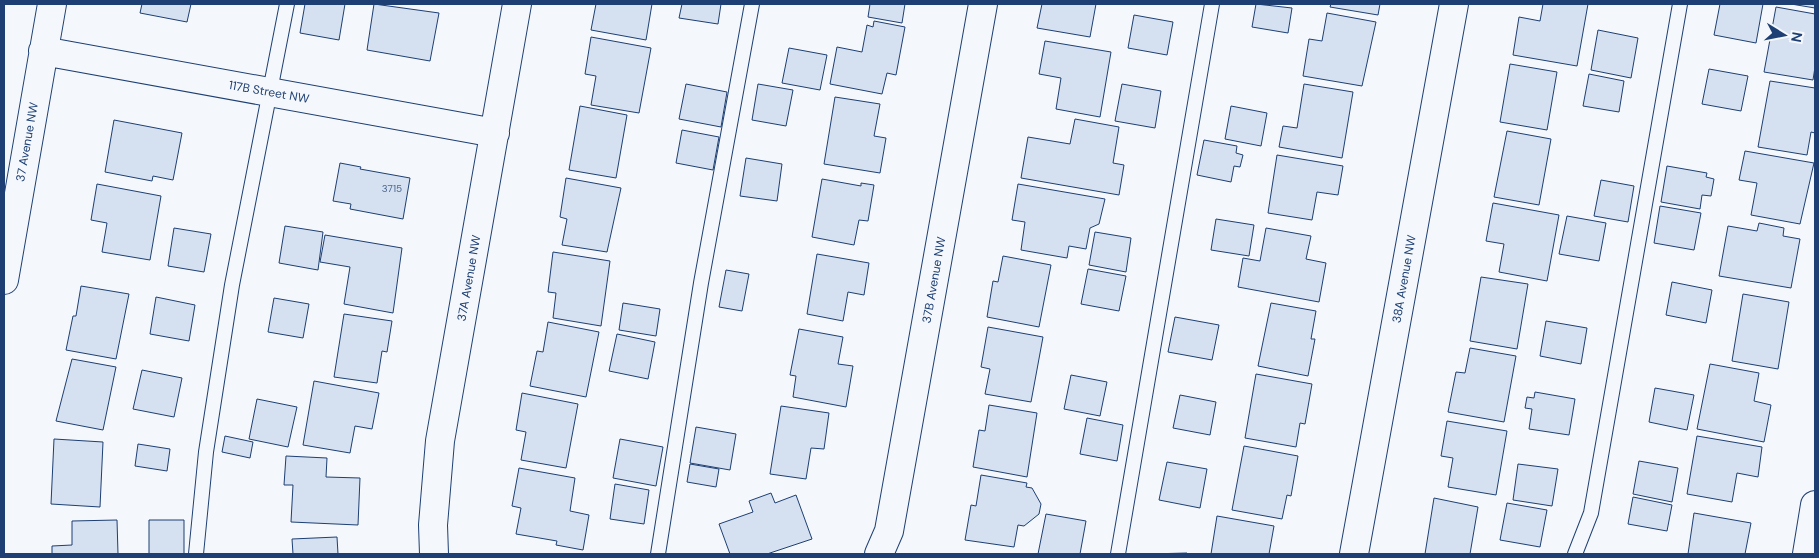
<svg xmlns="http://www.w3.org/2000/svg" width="1819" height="558" viewBox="0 0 1819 558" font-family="'DM Sans',sans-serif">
	<rect width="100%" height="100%" fill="#f4f7fb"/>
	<!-- building -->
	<path fill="#d5e0f0" stroke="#1d3f73" d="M142,4H191L187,22L140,13Z
		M305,4H345L339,40L300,33Z
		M374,4L439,13L430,61L367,50Z
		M596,4H652L646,40L591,30Z
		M682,4H721L718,24L679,18Z
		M870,4H905L902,23L868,17Z
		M1042,4H1096L1090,37L1037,28Z
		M1256,4L1292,8L1288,33L1252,27Z
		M1331,4H1380L1378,15L1330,7Z
		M1543,4H1588L1577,66L1513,55L1519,17L1540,21Z
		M1720,4H1763L1756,43L1714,35Z
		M1791,4H1815V8Z
		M1776,7L1815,14V67L1813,80L1764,72Z
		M1327,13L1376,22L1362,86L1303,76L1309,39L1322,41Z
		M1134,15L1173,22L1167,55L1128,48Z
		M874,21L905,27L896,75L887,73L882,94L830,84L837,47L862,52L867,25L873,27Z
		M1598,30L1638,38L1631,78L1591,70Z
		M591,37L651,48L639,113L591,105L596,76L585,74Z
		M1045,41L1111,52L1100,117L1056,109L1061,78L1039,74Z
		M789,48L827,55L820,90L782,83Z
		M1510,64L1557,72L1547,130L1500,122Z
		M1709,69L1748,76L1741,111L1702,104Z
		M1589,74L1624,81L1619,112L1583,106Z
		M1770,81L1815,88V133L1811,132L1807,155L1758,147Z
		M686,84L727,92L721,127L679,119Z
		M758,84L793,90L786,126L752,120Z
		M1122,84L1161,91L1155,128L1115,121Z
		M1304,84L1353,92L1342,158L1279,147L1283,126L1297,128Z
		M835,97L880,104L874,136L886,138L880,173L824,164Z
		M580,106L627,115L616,178L569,170Z
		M1231,106L1267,113L1261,146L1225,139Z
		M1075,119L1119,127L1113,163L1124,165L1119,195L1021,178L1028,137L1070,144Z
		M114,120L182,133L173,180L153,176L152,181L105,172Z
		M682,130L719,137L713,170L676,163Z
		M1507,131L1551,139L1539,205L1494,197Z
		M1204,140L1237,146L1236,153L1243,155L1240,167L1234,166L1231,182L1197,175Z
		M1745,151L1814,163L1800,224L1751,215L1757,183L1739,180Z
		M1277,155L1343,166L1338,195L1317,192L1312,220L1268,213Z
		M746,158L782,164L777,201L740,196Z
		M340,163L361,167L360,169L410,178L403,219L350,209L351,204L333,201Z
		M1667,166L1707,173L1706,177L1714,179L1711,196L1702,195L1700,209L1661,202Z
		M566,178L621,188L607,252L562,245L567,219L560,217Z
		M822,179L861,186V183L874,185L868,221L859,220L854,245L812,237Z
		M1601,180L1634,186L1628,222L1594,216Z
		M97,184L161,196L150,260L102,252L107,223L91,220Z
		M1018,184L1105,199L1099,224L1090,228L1086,249L1069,246L1067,258L1021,250L1025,222L1012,220Z
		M1493,203L1559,215L1547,281L1499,272L1504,244L1486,241Z
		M1660,206L1701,213L1694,250L1654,243Z
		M1567,216L1606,223L1599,261L1559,254Z
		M1216,219L1254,225L1249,256L1211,250Z
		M1759,223L1784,228L1783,236L1800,239L1791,288L1719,276L1728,226L1757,231Z
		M285,226L323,232L318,270L279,263Z
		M174,228L211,234L204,272L168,266Z
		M1266,228L1311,236L1306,259L1326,263L1319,302L1238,287L1243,258L1260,261Z
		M1095,232L1131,238L1126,272L1089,265Z
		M325,235L402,248L393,313L344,304L350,267L320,262Z
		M553,252L610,261L601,326L553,318L556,293L548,292Z
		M817,254L869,263L864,295L848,292L843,321L807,314Z
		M1003,256L1051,265L1039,327L987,317L993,281L998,282Z
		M1088,269L1126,276L1119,311L1081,304Z
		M726,270L749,274L742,311L719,307Z
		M1481,277L1528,284L1517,349L1470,341Z
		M1672,282L1712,290L1706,323L1666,315Z
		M81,286L129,294L116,359L66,350L73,316H76Z
		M1743,294L1789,302L1778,369L1732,361Z
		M156,297L195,305L189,341L150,334Z
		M274,298L309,304L303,338L268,332Z
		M623,303L660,309L656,336L619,330Z
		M1271,303L1316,311L1311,339H1315L1308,376L1258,366Z
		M344,314L392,321L387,352L382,351L377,383L334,377Z
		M1175,317L1219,325L1212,360L1168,352Z
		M1546,321L1587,328L1581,364L1540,356Z
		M548,322L599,332L586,397L530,386L537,351L543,352Z
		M988,327L1043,337L1031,402L985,394L990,369L981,367Z
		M799,329L843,337L838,364L853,366L846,407L793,397L796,376L790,375Z
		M617,334L655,342L648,379L609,371Z
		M1470,348L1516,356L1504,422L1448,412L1456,372L1465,373Z
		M72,359L116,367L103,430L56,421Z
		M1710,364L1759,373L1754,401L1771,405L1764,442L1697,429Z
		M142,370L182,378L174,417L133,409Z
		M1256,374L1312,384L1305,424L1300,423L1296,447L1245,438Z
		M1071,375L1107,382L1100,416L1064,409Z
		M314,381L379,393L372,429L355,426L350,453L303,445Z
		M1655,388L1694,395L1687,430L1649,422Z
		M1535,392L1575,399L1569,435L1529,429L1532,409L1525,408L1527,397L1534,398Z
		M522,393L578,404L566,468L521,460L526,432L516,430Z
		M1180,395L1216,402L1210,435L1173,428Z
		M257,399L297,407L288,447L249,439Z
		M989,405L1037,413L1027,477L973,467L979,430L985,431Z
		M781,406L829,413L824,449L811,448L806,479L770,474Z
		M1087,418L1123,425L1117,461L1080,454Z
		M1447,421L1507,431L1496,495L1448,487L1453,458L1441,456Z
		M696,427L736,434L730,470L690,463Z
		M225,436L253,442L250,458L222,452Z
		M1697,436L1762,447L1758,477L1737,473L1732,502L1687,494Z
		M54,439L103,442L100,507L51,504Z
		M620,439L663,447L656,486L613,478Z
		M138,444L170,449L167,471L135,466Z
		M1244,446L1298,456L1291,496L1287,495L1282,519L1232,510Z
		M286,456L327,458L326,477L360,478L358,525L291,522L293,485H284Z
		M1639,461L1678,468L1672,502L1633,494Z
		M1167,462L1207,469L1200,508L1159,500Z
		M690,464L719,469L716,487L687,482Z
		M1518,464L1558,469L1552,506L1513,500Z
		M519,468L575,478L570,511L589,515L583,550L556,545L557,541L516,534L521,508L512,506Z
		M981,475L1027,483L1026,487L1032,488L1041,504L1039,514L1024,526L1018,525L1014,547L965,540L971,505L976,506Z
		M615,484L649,490L644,524L610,519Z
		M771,493L775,503L796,495L812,539L767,554H730L719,524L753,512L749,501Z
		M1633,497L1672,505L1667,531L1628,524Z
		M1434,498L1478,507L1470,554H1425Z
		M1507,503L1547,510L1540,547L1500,540Z
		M1694,513L1751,523L1745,554H1688Z
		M1046,514L1086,521L1080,554H1038Z
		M1217,516L1274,526L1269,554H1211Z
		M117,520L118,554H52V546L72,545V521Z
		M149,520H184V554H149Z
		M337,537L338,554H293L292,539Z
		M1187,553V554H1149Z"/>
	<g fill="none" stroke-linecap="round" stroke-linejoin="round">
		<!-- lane casing -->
		<g stroke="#1d3f73" stroke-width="16">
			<path id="lane" d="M196,554L206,452L232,285L287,4
				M658,554L701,283L752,4
				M1118,554L1212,4
				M1575,554L1591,513L1680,4"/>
		</g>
		<!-- street casing -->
		<g stroke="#1d3f73" stroke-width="30">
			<path id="street" d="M43,51L495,133
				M4,280L52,4
				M434,554L433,525L440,441L517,4
				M879,554L889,531L983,4
				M1354,554L1454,4
				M1807,554L1815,505"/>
		</g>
		<!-- lane -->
		<use href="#lane" stroke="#f4f7fb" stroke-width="14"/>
		<!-- street -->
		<use href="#street" stroke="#f4f7fb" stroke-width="28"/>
	</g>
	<g text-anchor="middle" stroke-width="4" stroke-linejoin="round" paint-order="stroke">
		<!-- number labels -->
		<g font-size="10" fill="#4b6792">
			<text x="392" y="192">3715</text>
		</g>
		<!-- street labels -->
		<g font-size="12" fill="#1d3f73" stroke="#f4f7fb">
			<text transform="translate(269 92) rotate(10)" y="4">117B Street NW</text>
			<text transform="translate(27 142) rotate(-80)" y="4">37 Avenue NW</text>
			<text transform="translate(469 278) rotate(-80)" y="4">37A Avenue NW</text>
			<text transform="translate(1404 279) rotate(-80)" y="4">38A Avenue NW</text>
			<text transform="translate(934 280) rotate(-80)" y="4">37B Avenue NW</text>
		</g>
	</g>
	<!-- border -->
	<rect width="1819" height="558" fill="none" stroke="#1d3f73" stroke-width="10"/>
	<!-- north arrow -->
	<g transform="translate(1784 35) rotate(100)" stroke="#f4f7fb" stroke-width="4" paint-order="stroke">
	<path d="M0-4L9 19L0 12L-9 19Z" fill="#1d3f73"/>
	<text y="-8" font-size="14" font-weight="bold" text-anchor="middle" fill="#1d3f73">N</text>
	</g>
</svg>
